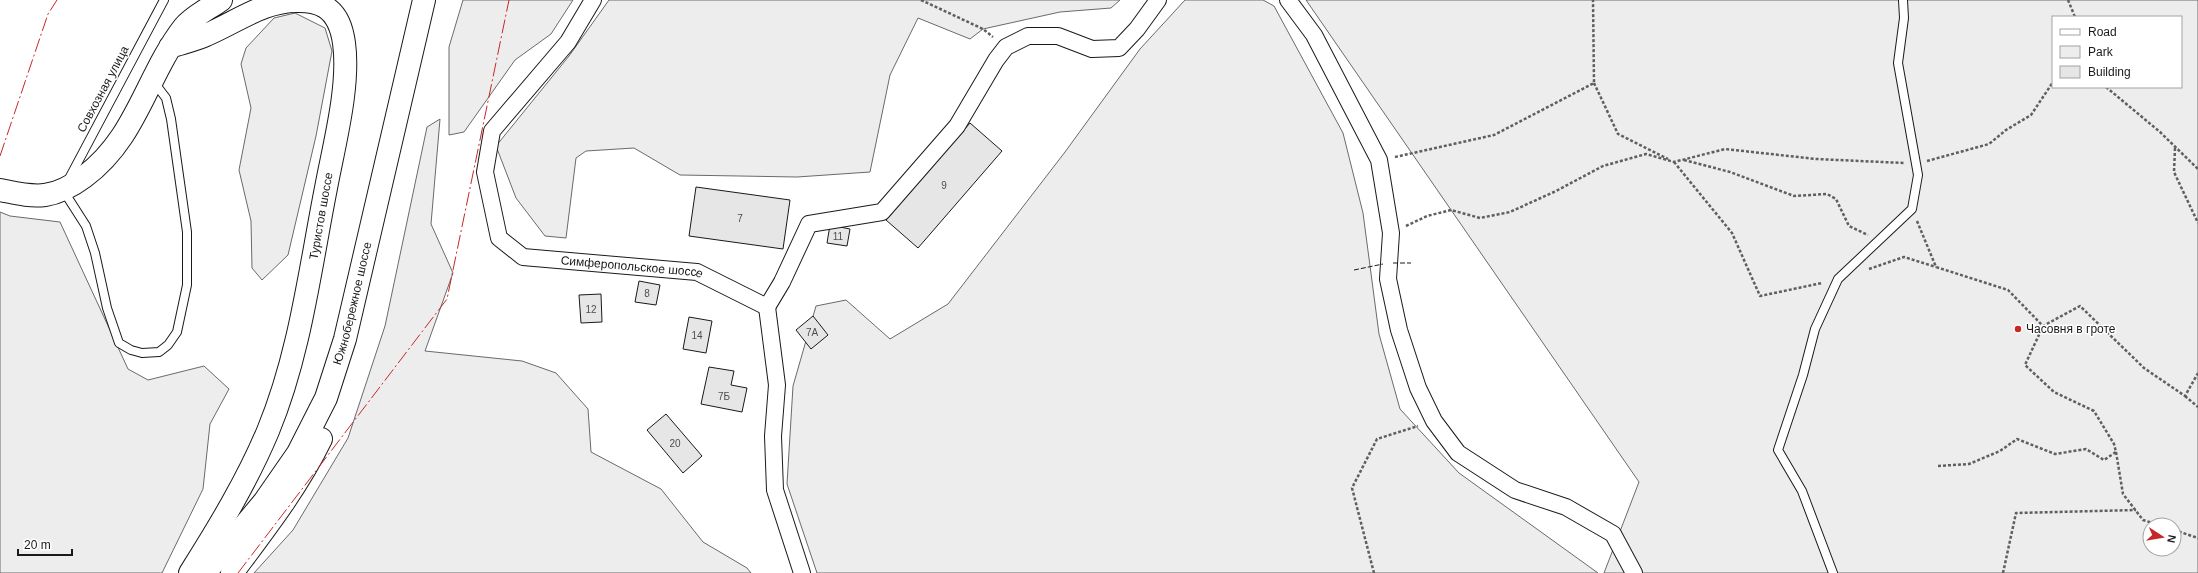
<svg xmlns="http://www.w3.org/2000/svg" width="2198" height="573" viewBox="0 0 2198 573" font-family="Arial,sans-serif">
	<rect width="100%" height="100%" fill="#fff"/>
	<!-- green -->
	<path fill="#ededed" stroke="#6a6a6a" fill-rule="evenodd" d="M463,0H573L551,34L515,60L464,132L449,135V47Z
		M609,0H1120L1111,8L1060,12L983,29L970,39L918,18L890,75L870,172L797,177L680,175L634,148L586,151L576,158L566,238L545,236L516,198L496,146L569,56Z
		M1185,0H1263L1274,6L1343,133L1363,213L1379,334L1400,409L1459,473L1598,573H817L787,484L793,386L816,306L846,300L890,339L948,304L1065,152L1140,49Z
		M1306,0H2198V573H1604L1639,482ZM2053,17H2181V87H2053ZM2150,525H2174V549H2150Z
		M295,13L325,28L332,51L316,136L288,255L262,280L252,268L251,221L239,170L251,108L241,64L246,48L274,18Z
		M440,119L431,224L453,273L425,351L522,361L556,373L588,409L591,452L661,489L703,542L747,568L751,573H254L293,530L348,438L385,326L427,127Z
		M0,212L10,216L60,222L128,369L148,380L204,366L229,389L210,424L203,489L162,573H0Z"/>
	<!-- building -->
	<path fill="#e6e6e6" stroke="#1a1a1a" d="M970,123L1002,151L918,248L886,220Z
		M696,187L790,200L783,249L689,236Z
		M830,225L850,229L847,246L827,243Z
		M639,281L660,285L656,305L635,302Z
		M601,294L602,322L581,323L579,295Z
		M813,316L828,335L811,349L796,330Z
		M689,317L712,321L706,353L683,349Z
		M709,367L734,371L731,385L747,388L742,412L701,404Z
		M666,414L702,456L683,473L647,430Z"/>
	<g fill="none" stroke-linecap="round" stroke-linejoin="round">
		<!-- service casing -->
		<g stroke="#1a1a1a" stroke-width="10">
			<path id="service" d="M153,81L166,98L171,119L187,232V285L177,332L168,345L159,352L142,353L131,350L119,343L107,308L95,253L86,226L63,190L164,0
				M1833,573L1802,491L1778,450L1803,375L1815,329L1838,279L1912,209L1918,175L1898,63L1904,18L1903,0"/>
		</g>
		<!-- minor casing -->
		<g stroke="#1a1a1a" stroke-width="18">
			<g id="minor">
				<path id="s1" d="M593,0L568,42L492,131L485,172L499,238L523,257L697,272L767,307"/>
				<path d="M1288,0L1314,35L1379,160L1391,233L1388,279L1399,330L1418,388L1434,421L1458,453L1515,490L1566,507L1613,534L1634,573"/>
				<path d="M767,307L782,282L809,224L882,212L957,126L996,60L1006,47L1028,36H1058L1092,49L1119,48L1137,29L1158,0"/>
				<path d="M767,307L777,385L773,436L775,490L802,573"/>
			</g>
		</g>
		<!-- secondary casing -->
		<g stroke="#1a1a1a" stroke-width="24">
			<path id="secondary" d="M170,47C182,43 195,40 206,35C237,22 264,0 299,1C308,1 317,2 325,7C338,15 342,29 344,43C350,86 334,145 326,188C310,269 300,354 268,431C247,481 219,527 190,573
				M0,190C15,193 30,197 45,195C60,193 72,186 84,177C137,138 146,76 184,27C193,16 210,8 221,0"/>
		</g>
		<!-- trunk casing -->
		<g stroke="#1a1a1a" stroke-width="24">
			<g id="trunk">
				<path id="s2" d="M205,573L264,502L298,453L326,398L345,339L424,0"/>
				<path d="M232,573C264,530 297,488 321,439"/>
			</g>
		</g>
		<!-- path -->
		<path stroke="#5f5f5f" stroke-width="2.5" stroke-dasharray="3 2" stroke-linecap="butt" d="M921,0L983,29L993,37
			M2068,0L2075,17
			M1594,83L1618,134L1668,159
			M2106,87L2160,132L2198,169
			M2175,148L2174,172L2198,223
			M1395,157L1494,135L1594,83L1593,0
			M1684,160L1730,172L1794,196L1827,194L1836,199L1849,226L1868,235
			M1927,161L1989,144L2006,130L2031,115L2053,82
			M1674,162L1732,233L1760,296L1822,283
			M1917,221L1936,267L2008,290L2043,326L2080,306L2144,368L2185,396L2198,373
			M1406,226L1427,216L1451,210L1480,218L1510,212L1556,191L1603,166L1646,154L1674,162L1725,149L1816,159L1904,163
			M1869,269L1904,257L1936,267
			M2185,396L2198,407
			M2116,452L2123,494L2143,520L2159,525
			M1938,466L1969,464L2000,451L2017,439L2055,454L2086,449L2104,460L2116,452L2114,444L2094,411L2054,392L2025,365L2043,326
			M2174,530L2198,538
			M1374,573L1352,488L1377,439L1418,426
			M2003,573L2016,513L2136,510"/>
		<!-- service -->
		<use href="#service" stroke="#fff" stroke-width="8"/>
		<!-- minor -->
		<use href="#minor" stroke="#fff" stroke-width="16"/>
		<!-- secondary -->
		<use href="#secondary" stroke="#fff" stroke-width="22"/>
		<!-- trunk -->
		<use href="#trunk" stroke="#fff" stroke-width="22"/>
		<!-- fence -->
		<path stroke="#1a1a1a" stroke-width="1" stroke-dasharray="5 2" stroke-linecap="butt" d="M1393,263H1411
			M1354,270L1383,264"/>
		<!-- power -->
		<path stroke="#c62828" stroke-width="1" stroke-dasharray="14 3 2 3" stroke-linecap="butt" d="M0,156L48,14L57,0
			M238,573L447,299L509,0"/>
	</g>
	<!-- markers -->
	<circle fill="#c62828" stroke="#fff" stroke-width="1.5" cx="2018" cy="329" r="4"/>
	<g text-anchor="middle" stroke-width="3" stroke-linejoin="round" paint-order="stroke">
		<!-- number labels -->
		<g font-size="10" fill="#4d4d4d">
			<text x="944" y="189">9</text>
			<text x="740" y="222">7</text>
			<text x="838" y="240">11</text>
			<text x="647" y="297">8</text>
			<text x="591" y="313">12</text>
			<text x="812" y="336">7А</text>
			<text x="697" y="339">14</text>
			<text x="724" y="400">7Б</text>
			<text x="675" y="447">20</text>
		</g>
		<!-- street labels -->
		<g font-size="12" fill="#1a1a1a" stroke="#fff">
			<text transform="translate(103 89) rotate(-62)" y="4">Совхозная улица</text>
			<text transform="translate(321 216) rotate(-80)" y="4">Туристов шоссе</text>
			<text dy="4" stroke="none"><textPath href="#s1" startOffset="415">Симферопольское шоссе</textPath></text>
			<text dy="4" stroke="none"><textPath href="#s2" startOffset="312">Южнобережное шоссе</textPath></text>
		</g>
		<!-- poi labels -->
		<g font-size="12" fill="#1a1a1a" stroke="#fff" text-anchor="start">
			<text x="2026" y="333">Часовня в гроте</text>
		</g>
	</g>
	<!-- legend -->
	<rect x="2052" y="16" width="130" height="72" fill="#ffffff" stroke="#a3a3a3"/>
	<rect x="2060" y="29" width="20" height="6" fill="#ffffff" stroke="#a3a3a3"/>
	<text x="2088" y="36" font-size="12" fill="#1a1a1a">Road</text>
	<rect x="2060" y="46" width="20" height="12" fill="#ededed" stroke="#a3a3a3"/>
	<text x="2088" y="56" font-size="12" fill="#1a1a1a">Park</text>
	<rect x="2060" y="66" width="20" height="12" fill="#e6e6e6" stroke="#a3a3a3"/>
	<text x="2088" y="76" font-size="12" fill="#1a1a1a">Building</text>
	<!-- north arrow -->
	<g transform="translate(2162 537) rotate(102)"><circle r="19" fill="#ffffff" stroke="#a3a3a3"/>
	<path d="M0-3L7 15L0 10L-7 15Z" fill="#c62828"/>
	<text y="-6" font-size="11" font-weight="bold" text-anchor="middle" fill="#1a1a1a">N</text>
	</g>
	<!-- scale -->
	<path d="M18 549v6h54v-6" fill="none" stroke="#1a1a1a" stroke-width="2"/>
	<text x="24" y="549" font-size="12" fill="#1a1a1a" stroke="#ffffff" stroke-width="3" paint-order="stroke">20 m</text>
</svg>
